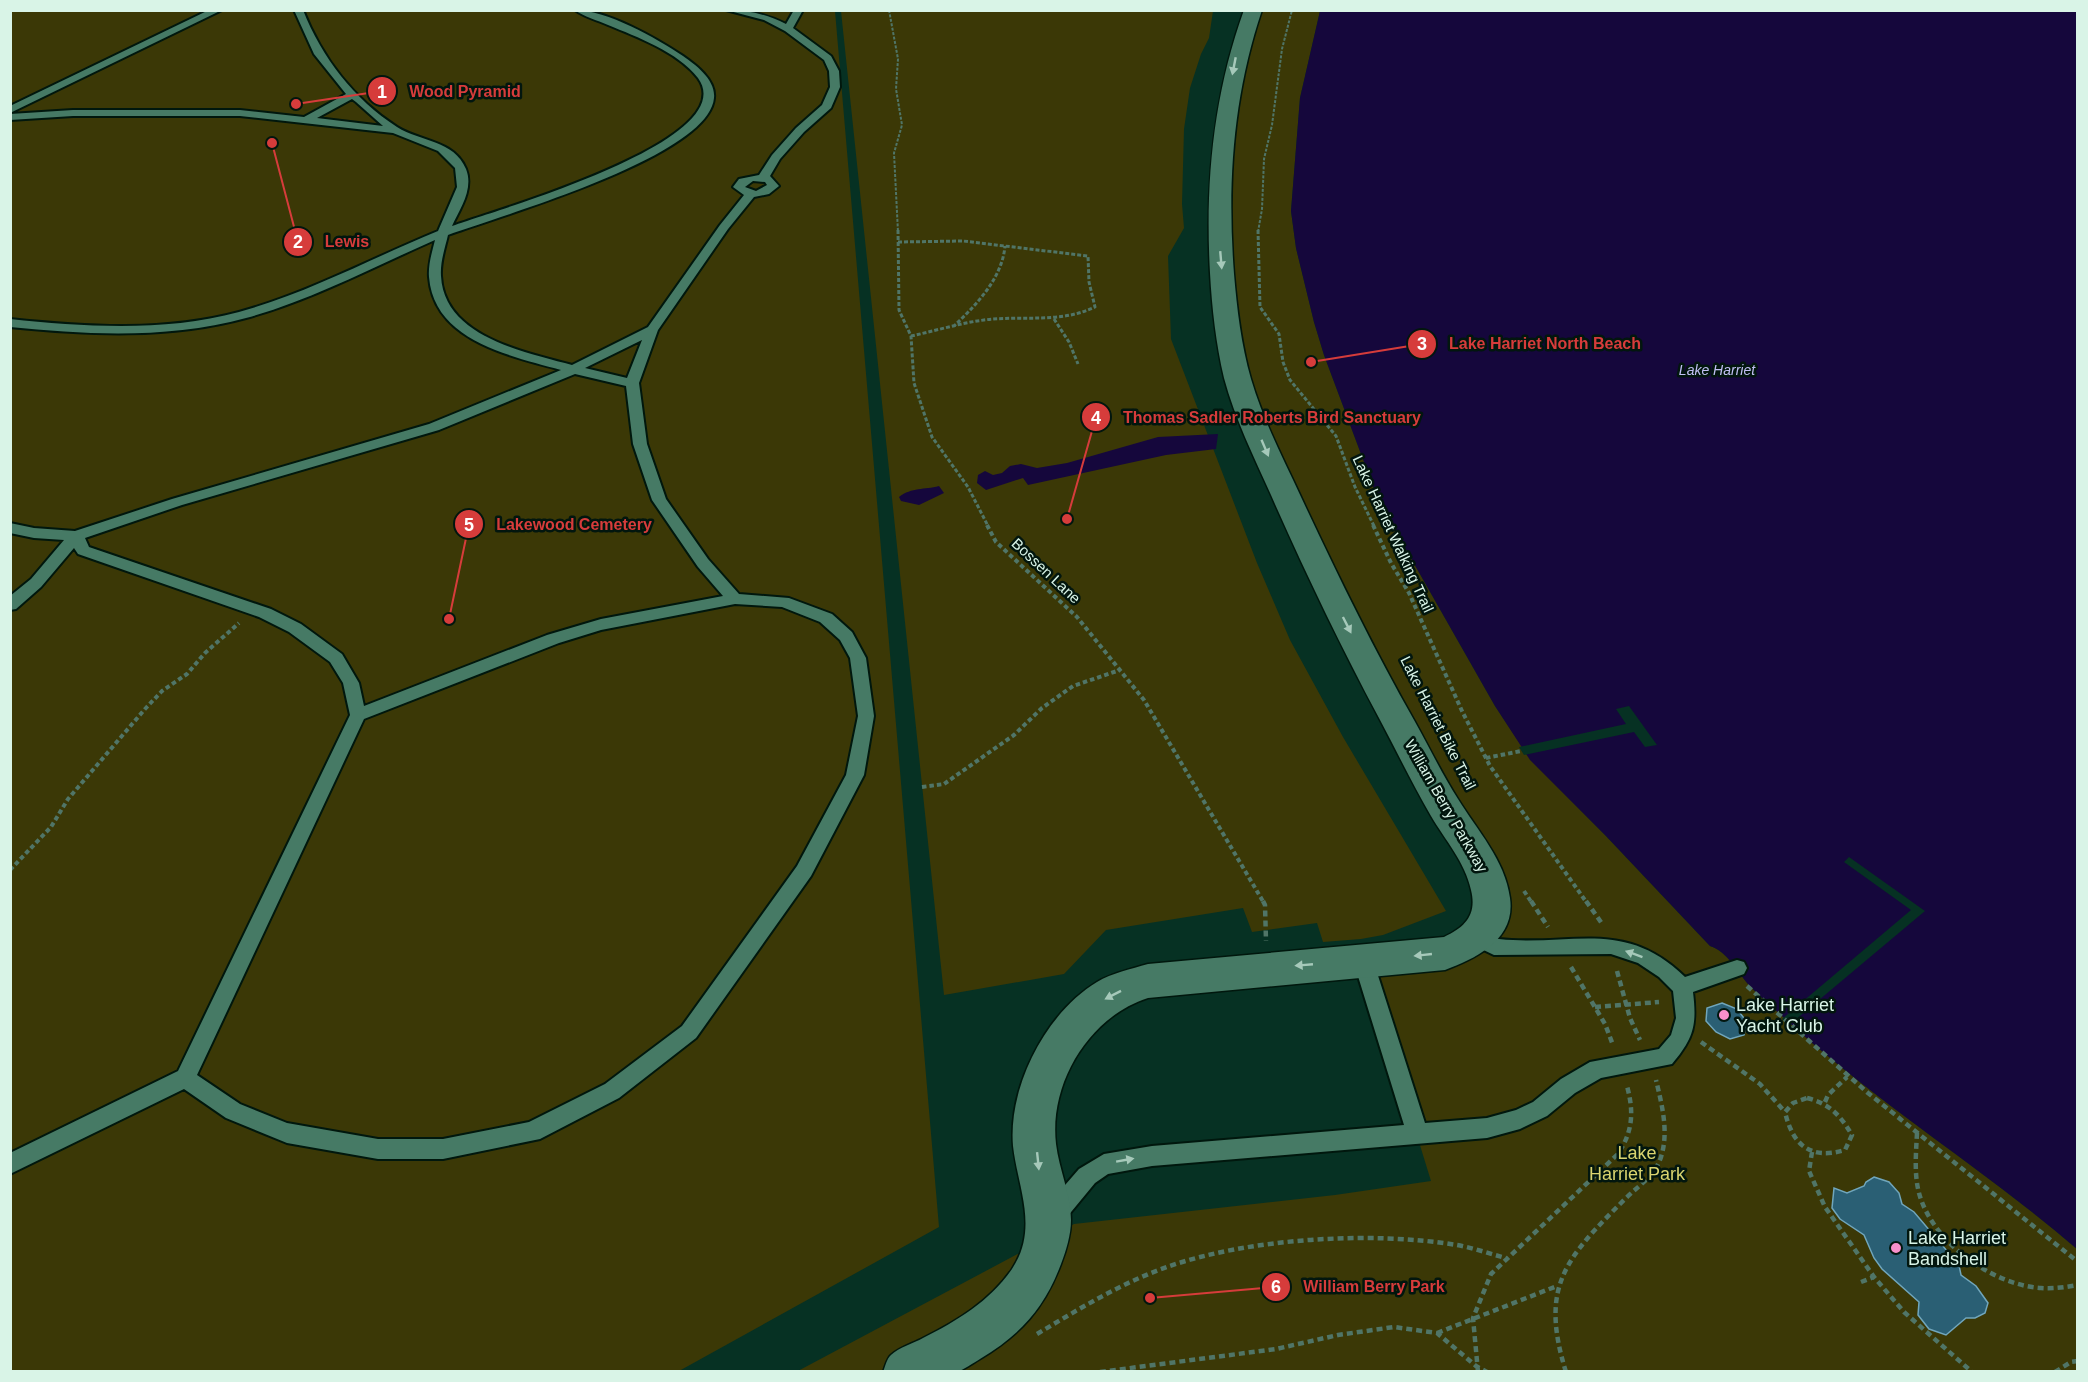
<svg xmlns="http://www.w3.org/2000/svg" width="2088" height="1382" viewBox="0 0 2088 1382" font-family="Helvetica,sans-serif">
	<rect width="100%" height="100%" fill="#063123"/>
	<!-- green -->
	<path fill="#3b3806" d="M10,11H835L939,1227L679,1371H11Z
		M841,11H1213L1209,38L1201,54L1190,88L1184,129L1182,204L1184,228L1168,256L1171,339L1257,563L1290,640L1343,737L1446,911L1383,935L1361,939L1323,942L1317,923L1252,932L1243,908L1106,930L1064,974L944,995Z
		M1253,11H1320L1300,98L1291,211L1296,248L1314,322L1324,355L1379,502L1495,706L1531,760L1606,836L1710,946C1728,952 1736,970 1748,984C1758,995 1770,1005 1781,1015C1873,1101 1982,1167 2077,1249V1371L796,1372L1074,1224L1335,1195L1431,1181L1363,960L1424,955L1489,920L1242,392L1221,179Z"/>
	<!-- water -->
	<path fill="#15073c" d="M1320,11H2077V1249C1982,1167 1873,1101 1781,1015C1770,1005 1758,995 1748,984C1736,970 1728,952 1710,946L1606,836L1530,760L1495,706L1379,502L1324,355L1314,322L1296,248L1291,211L1300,98Z
		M1218,434L1216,449L1166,455L1028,485L1023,478L986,490L977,483L978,475L985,471L993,475L1002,473L1010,466L1021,464L1037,468L1067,463L1158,437Z
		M939,486L944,493L919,505L901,501L899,497C912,487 924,490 939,486Z"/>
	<!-- pier -->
	<path fill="#063123" d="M1629,706L1657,745L1645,747L1634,732L1524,755L1519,747L1626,724L1616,709Z
		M1849,857L1925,911L1788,1026L1782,1019L1911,910L1844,862Z"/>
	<!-- building -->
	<path fill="#2a5f74" stroke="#70a6bc" stroke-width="1.5" d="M1722,1003L1737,1009L1747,1022L1744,1035L1730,1039L1716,1032L1706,1021L1707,1008Z
		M1874,1177L1889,1182L1899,1193L1902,1204L1914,1212L1959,1265L1961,1275L1976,1286L1988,1303L1985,1313L1975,1318H1966L1946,1335L1929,1329L1918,1315L1919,1302L1882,1269L1874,1258L1864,1235L1840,1219L1832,1208L1834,1188L1847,1193L1864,1186L1866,1182Z"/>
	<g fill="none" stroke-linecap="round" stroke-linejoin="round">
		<!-- service casing -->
		<g stroke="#00170d" stroke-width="4">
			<path id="service" d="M209,10H222L10,113V106Z
				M294,10H303C322,58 354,99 397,127C421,142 454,140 466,169C474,189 460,209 452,226C489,212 744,141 698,78C678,52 637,37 608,25C597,20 584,17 575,10C607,10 656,38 683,56C696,65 716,80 714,98C709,157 499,216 448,235C445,248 440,262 441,276C444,337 525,352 572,365L648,327L720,225L744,195L733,187L739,179L759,175L772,155L796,128L822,105L830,87L829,71L824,60L785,31L764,20L726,10C748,10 766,14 786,24L794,10H803L793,28L831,56L839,71L840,87L831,108L804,132L780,159L770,176L779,186L769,194L754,197L728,229L658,330L639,383L647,444L666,499L708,559L739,594L789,598L832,614L852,632L866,658L874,716L864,775L811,876L696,1038L619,1098L540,1139L443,1159H378L287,1143L226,1118L184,1089L10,1174V1153L178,1071L350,715L343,683L330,662L289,632L259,617L78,554L74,548L41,587L16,609L10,610V596L31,579L64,540L34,538L10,533V523L34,528L75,531L172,499L429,424L561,370C511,356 434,341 429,277C428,265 432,252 435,240C373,267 312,300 246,318C169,339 89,335 10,327V319C86,327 165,332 239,312C308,293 372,258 438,231L457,187L455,168L438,151L393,133L240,116H73L10,120V114L73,110H240L304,117L346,94L314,54ZM352,99L356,102L383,126L317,118ZM753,181L765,182L767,185L756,191L745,187ZM642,340L627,378L585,368ZM575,374L626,386L633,444L652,500L698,567L723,596L601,619L547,635L364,706L359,683L342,654L301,624L271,609L89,547L85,538L182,505L439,430ZM735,604L782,607L820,622L840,640L850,658L858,716L846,775L797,866L682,1026L605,1084L529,1122L443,1139H378L287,1123L240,1104L197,1075L364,719L559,643L601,630Z
				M1478,930C1485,932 1492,938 1499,939C1571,947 1624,917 1685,977L1737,960L1744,962L1747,968L1744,974L1693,992C1697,1025 1694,1038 1672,1064L1601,1078L1575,1093L1547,1116L1520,1129L1487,1138L1152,1166L1108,1174L1095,1183L1062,1223L1054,1226L1046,1223L1043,1215L1046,1207L1079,1169L1104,1154L1152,1146L1404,1125L1353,960L1356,954L1363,952L1370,954L1373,960L1425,1123L1487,1118L1516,1110L1533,1102L1561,1079L1590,1062L1659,1049L1671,1035L1676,1018L1673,991L1659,977L1638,963L1611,954L1494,955L1471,944L1468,938L1471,932Z"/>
		</g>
		<!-- tertiary casing -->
		<g stroke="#00170d" stroke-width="3">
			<path id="tertiary" d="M1244,10H1262C1233,96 1227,183 1234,274C1237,309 1241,344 1251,379C1263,420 1283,458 1301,497C1336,572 1373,648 1414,720C1429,747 1442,774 1458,799C1477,830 1505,860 1510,898C1516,939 1477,958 1445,970L1148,998C1089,1017 1049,1083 1056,1144C1059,1169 1071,1195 1071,1220C1071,1235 1066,1251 1061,1264C1044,1309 1021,1334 980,1359C973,1363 964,1370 956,1372C940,1375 902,1372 883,1372C885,1367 887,1358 891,1355C898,1348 914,1343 923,1338C957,1321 990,1301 1012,1269C1039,1228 1018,1189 1013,1146C1008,1086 1046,1013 1097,982C1112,973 1131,969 1148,964L1444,937C1466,927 1477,914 1471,890C1465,862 1445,840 1431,816C1412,783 1396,750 1379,718C1340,645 1304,570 1271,495C1254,457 1235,419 1224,378C1216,344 1212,309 1210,273C1205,183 1213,96 1244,10Z"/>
		</g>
		<!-- path-far3 -->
		<path stroke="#507567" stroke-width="2" stroke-dasharray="3 1.5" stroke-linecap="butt" d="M889,10L898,59L896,89L902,125L894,153L898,232
			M1258,232L1262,209L1264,159L1272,125L1282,49L1292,10"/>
		<!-- path-far2 -->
		<path stroke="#507567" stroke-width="3" stroke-dasharray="4 2" stroke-linecap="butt" d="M898,230L899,310L911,336L914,383L932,437L968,487L988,526
			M1258,230L1260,307L1279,334L1283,362L1290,380L1336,436L1355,487L1374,526
			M898,242L963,241L1088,256L1089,282L1095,307C1059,324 1023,315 984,320C960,323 935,331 911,336
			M1054,319L1069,342L1078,364
			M953,327C976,305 1002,279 1005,246"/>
		<!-- path-far1 -->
		<path stroke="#507567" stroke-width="4" stroke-dasharray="4.5 3" stroke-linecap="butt" d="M987,525L996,542L1077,617L1144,700L1264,903
			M1373,525L1391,563L1409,593L1462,711L1490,766L1587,903
			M1486,758L1521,751
			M922,787L944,784L1014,735L1042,708L1073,686L1120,670
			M10,870L51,827L68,799L145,709L162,691L187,674L205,653L239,623
			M1524,891L1532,903"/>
		<!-- path -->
		<path stroke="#507567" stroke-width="4.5" stroke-dasharray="6 4" stroke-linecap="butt" d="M1263,901L1265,905L1266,941
			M1531,901L1548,927
			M1586,901L1603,925
			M1571,967L1605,1024L1613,1045
			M1617,971L1630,1018L1640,1040
			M1747,986L1868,1093L2078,1262
			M1595,1007L1659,1002
			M1701,1042L1760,1084L1785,1112
			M1807,1098C1830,1104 1840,1115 1852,1135L1845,1150C1811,1160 1793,1146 1785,1112L1793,1103Z
			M1825,1102L1828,1095L1847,1077
			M1917,1133C1916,1153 1914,1174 1919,1193C1932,1242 1992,1285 2041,1288C2054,1289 2066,1287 2078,1285
			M1812,1152L1809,1171L1825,1207L1874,1277L1904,1312L1972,1372
			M1861,1282L1874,1277
			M1437,1333L1557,1286
			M1037,1334C1079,1309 1121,1283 1167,1267C1249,1238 1372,1231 1457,1245C1474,1248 1490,1254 1506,1258
			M1100,1372L1276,1349L1338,1335L1394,1327L1437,1333L1476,1366L1487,1372
			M1478,1372L1473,1318L1491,1274L1618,1154C1633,1131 1634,1112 1627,1086
			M1566,1372C1539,1286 1566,1258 1625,1199C1639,1185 1655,1176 1661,1157C1669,1132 1662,1105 1656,1080
			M2055,1372L2071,1362L2078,1361"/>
		<!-- service -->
		<use href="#service" fill="#467a65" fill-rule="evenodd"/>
		<!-- tertiary -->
		<use href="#tertiary" fill="#467a65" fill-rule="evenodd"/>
	</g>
	<!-- one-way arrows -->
	<defs><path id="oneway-solid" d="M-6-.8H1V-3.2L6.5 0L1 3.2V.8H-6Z" transform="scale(1.5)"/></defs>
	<g fill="#a6c9ba">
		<use href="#oneway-solid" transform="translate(1234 66) rotate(101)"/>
		<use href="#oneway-solid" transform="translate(1221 260) rotate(85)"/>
		<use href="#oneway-solid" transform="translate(1265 448) rotate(67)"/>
		<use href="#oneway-solid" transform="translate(1347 625) rotate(63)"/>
		<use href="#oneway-solid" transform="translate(1634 954) rotate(-160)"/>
		<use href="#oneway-solid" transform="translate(1423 955) rotate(174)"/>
		<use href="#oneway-solid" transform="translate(1304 965) rotate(175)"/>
		<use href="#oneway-solid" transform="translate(1113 995) rotate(153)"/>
		<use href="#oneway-solid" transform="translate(1125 1160) rotate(-10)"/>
		<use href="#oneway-solid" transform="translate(1038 1161) rotate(84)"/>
	</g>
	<!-- markers -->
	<g fill="#f890ca" stroke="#02160e" stroke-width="2">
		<circle cx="1724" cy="1015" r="6"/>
		<circle cx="1896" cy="1248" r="6"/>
	</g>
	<g text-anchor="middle" stroke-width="5" stroke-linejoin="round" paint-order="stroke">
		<!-- far-water labels -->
		<g font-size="14" font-style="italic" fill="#c1bff4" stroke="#02160e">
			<text x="1717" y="375">Lake Harriet</text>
		</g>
		<!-- street labels -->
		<g font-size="15" fill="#d9f4e7" stroke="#02160e">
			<text transform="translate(1393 534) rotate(65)" y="5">Lake Harriet Walking Trail</text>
			<text transform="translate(1046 571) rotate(43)" y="5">Bossen Lane</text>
			<text transform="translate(1438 723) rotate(63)" y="5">Lake Harriet Bike Trail</text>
			<text transform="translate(1446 806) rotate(60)" y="5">William Berry Parkway</text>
		</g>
		<!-- near-poi labels -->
		<g font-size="18" fill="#d9f4e7" stroke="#02160e" text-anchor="start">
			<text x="1736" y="1011">Lake Harriet<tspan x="1736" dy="21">Yacht Club</tspan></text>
			<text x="1908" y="1244">Lake Harriet<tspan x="1908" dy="21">Bandshell</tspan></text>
		</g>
		<!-- near-park labels -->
		<g font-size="18" fill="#d9d46f" stroke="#02160e">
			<text x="1637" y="1159">Lake<tspan x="1637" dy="21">Harriet Park</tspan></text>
		</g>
	</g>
	<!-- callouts -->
	<path fill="none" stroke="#d63c3b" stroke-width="2" d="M296 104L382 91M272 143L298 242M1311 362L1422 344M1067 519L1096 417M449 619L469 524M1150 1298L1276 1287"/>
	<g fill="#d63c3b" stroke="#02160e" stroke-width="2">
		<circle cx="296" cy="104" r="6"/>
		<circle cx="272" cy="143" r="6"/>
		<circle cx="1311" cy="362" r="6"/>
		<circle cx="1067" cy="519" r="6"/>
		<circle cx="449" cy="619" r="6"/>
		<circle cx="1150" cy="1298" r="6"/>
		<circle cx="382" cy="91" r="15"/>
		<circle cx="298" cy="242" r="15"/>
		<circle cx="1422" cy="344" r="15"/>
		<circle cx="1096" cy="417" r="15"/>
		<circle cx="469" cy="524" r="15"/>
		<circle cx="1276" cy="1287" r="15"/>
	</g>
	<g font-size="18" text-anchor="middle" font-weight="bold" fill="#fff">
		<text x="382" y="98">1</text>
		<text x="298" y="248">2</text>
		<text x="1422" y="350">3</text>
		<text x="1096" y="424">4</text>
		<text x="469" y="531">5</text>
		<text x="1276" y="1293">6</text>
	</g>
	<g font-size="16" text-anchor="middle" font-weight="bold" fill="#d63c3b" stroke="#02160e" stroke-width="5" stroke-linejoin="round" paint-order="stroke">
		<text x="465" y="97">Wood Pyramid</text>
		<text x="347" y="247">Lewis</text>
		<text x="1545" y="349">Lake Harriet North Beach</text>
		<text x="1272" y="423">Thomas Sadler Roberts Bird Sanctuary</text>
		<text x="574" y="530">Lakewood Cemetery</text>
		<text x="1374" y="1292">William Berry Park</text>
	</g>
	<!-- border -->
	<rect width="2088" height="1382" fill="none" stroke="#d9f4e7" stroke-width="24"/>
</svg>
